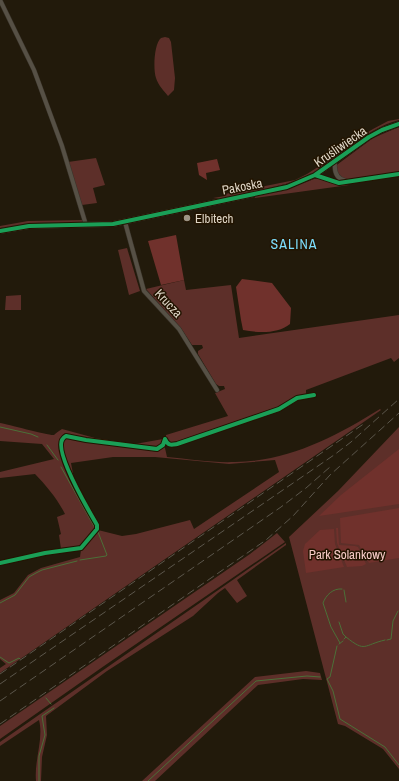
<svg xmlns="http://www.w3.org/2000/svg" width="399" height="781" viewBox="0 0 399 781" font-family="'Archivo Narrow',sans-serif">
	<rect width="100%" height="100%" fill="#221a0b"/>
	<!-- green -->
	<path fill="#5d2f29" d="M165,37L169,38L171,42L175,78L174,90L168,96C164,91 158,85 156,78C153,69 154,44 161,38Z
		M399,119V120C363,130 346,154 316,171C294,184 270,188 246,193C236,195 222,200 213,198L225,196V194L295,180L307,174L332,158L358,138L373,129L388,121Z
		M399,127V172L347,180L342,179L337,173L336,166L338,164L373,138Z
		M96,158L105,185L93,188L97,203L82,205L68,162Z
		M321,178L349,185L255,198L254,196L282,191L314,179Z
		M83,220V222L36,223L0,228V226L28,221Z
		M127,248L140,291L129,295L118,250Z
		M184,280L186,290L231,285L239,338L399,315V358L394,362L391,358L306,390V395L281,406L176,443H170L166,439V435L228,416L215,393L225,389L224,386H219L216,384L198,354V351L203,348L202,345H192L181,328L146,289Z
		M21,295V310H5L6,296Z
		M380,409L381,410L0,673V668L6,664L0,659V600L14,593L28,575L41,568L80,557L81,550L98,530L122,536L136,534L190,520L194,529L279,472L275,460L229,464L155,457H113L71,463L74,479L64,465L96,526L95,530L81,547L61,549L59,535L61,534L57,517L65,514C58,500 46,485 35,474L0,478V472L54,459L42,444L0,441V423C7,424 50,436 54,435C56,433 59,431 62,429L95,438L135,444L163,439L167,457C190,459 212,463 235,462C289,461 335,437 380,409Z
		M399,427V769L383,749L345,726L338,724L289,537L338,491Z
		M277,533L285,542L104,666L0,739V726L250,554Z
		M286,543V545L237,580L247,596L237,603L225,588L218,593L193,616L107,671L46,716L47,735L42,757L41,781H36C34,760 44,739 39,720L0,746V742Z
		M306,671L320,673L322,680L303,679L258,685L155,781H142L255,677Z"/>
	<!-- forest -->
	<path fill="#70312c" d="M217,159L220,170L206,173L207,180L199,175L197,163Z
		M176,235L184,280L161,285L148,241Z
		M242,279L272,283L291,308L290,324C278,334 258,333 243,330L241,320L236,287Z
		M399,449V504L319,516L341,495Z
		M399,508V558L369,563L359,545L341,543L340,518Z
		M336,528H338L339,545L355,546L358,547L366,564L362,566L347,567L337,543Z
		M334,529L335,544L344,567L306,573L303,551L305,544L320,530Z"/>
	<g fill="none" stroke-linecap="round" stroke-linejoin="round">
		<!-- stream -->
		<path stroke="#4b7038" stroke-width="1" d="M0,427L31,434L38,437
			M47,445L58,460
			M61,467L95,528
			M80,560L106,556L107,555L98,532
			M344,590L346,602
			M0,603L15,595L29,577L36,573L42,570L77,561
			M339,622L343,634L346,637
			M344,639L346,637C366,653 363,645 385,640
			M387,640L391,639L393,621L398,611
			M340,643L331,627L323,603C326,595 333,588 342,589
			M339,644L343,641
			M337,646L330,677L327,679L333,691L340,719L385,747L399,765
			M0,657L9,663L19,658L20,659
			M46,698L51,704
			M39,781V756L45,735L42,716L54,708
			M148,781L256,681L307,676L320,677"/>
		<!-- street casing -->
		<g stroke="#3a342a" stroke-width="5">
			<path id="street" d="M0,0L34,70L62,146L86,225
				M335,162C334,171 336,179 346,181
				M315,175L339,183L399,174
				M125,222L144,291L179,329L217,390
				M0,563L45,553L81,548L97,529V525C89,511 55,454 62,440C63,438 64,437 66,436L86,440L157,449L163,445L165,439C168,446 171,445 177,444L279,409L297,398L314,395"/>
		</g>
		<!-- secondary casing -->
		<g stroke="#3a342a" stroke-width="6">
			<path id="secondary" d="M0,231L29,226L113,224L287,187L315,175L369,137L382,130L399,124"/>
		</g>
		<!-- street -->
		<use href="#street" stroke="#565045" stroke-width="4"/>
		<!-- secondary -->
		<use href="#secondary" stroke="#565045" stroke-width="5.5"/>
		<!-- rail -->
		<path stroke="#5b564b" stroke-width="1" stroke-dasharray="8 4" stroke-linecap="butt" d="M0,674L365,423
			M0,684L334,455L351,442L399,399
			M0,701L281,507L306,488L330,467
			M0,724L266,540L293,516L330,475L399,413"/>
		<!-- cycleway casing -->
		<g stroke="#221400" stroke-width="6">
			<path id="cycleway" d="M315,175L339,183L399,174
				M0,231L29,226L113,224L287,187L315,175L369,137L382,130L399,124
				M0,563L45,553L81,548L97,529V525C89,511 55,454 62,440C63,438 64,437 66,436L86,440L157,449L163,445L165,439C168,446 171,445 177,444L279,409L297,398L314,395"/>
		</g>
		<!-- cycleway -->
		<use href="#cycleway" stroke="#1a9f57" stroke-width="4"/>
	</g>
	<!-- markers -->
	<circle fill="#9d9485" stroke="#221400" stroke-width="1.5" cx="187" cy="218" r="4"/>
	<g text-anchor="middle" stroke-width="3" stroke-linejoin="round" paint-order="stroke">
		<!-- street labels -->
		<g font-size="13" fill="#dfd6c6" stroke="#221400">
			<text transform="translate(340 146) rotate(-35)" y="5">Kruśliwiecka</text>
			<text transform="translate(242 186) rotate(-11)" y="5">Pakoska</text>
			<text transform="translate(169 303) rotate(47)" y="5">Krucza</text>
		</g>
		<!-- poi labels -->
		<g font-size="13" fill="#dfd6c6" stroke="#221400" text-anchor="start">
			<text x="195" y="223">Elbitech</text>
		</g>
		<!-- park labels -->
		<g font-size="13" fill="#f7cbc6" stroke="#221400">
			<text x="347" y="559">Park Solankowy</text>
		</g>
		<!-- neighbourhood labels -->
		<g font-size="14" letter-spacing="1" fill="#7cdcfa" stroke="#221400">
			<text x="294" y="249">SALINA</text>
		</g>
	</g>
</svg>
